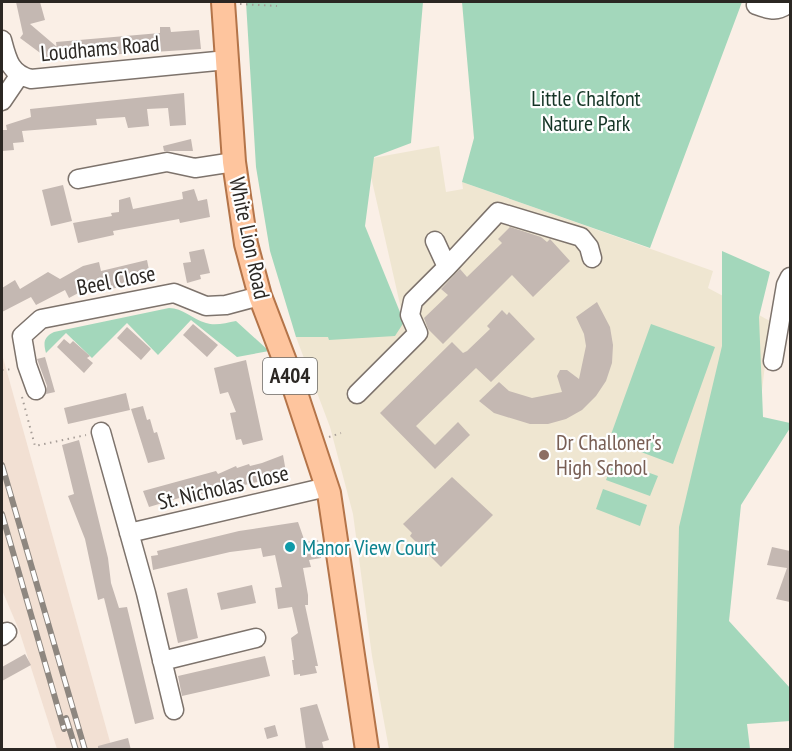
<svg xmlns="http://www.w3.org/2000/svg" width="792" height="751" viewBox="0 0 792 751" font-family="'PT Sans Narrow',sans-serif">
	<rect width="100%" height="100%" fill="#faefe6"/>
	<!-- built -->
	<path fill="#f2e0d3" d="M2,354L112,749H57L19,630L2,590Z"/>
	<!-- education -->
	<path fill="#efe6d1" d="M439,146L446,192L463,189L462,182L713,271L708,288L770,321L759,417L744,483L696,749H389L372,656L353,514L330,427L296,337H329L404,322L367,159Z"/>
	<!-- green -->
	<path fill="#a3d7bb" d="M246,2H423L411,143L374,157L365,226L404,322L395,336L329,340L328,337H296L270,251L256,167Z
		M462,2H742L650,248L462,182L474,138Z
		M722,251L770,272L759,317L763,417L790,423V428L741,505L729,621L790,688V721L747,724L750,749H674L679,527L722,346Z
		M169,308C183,308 192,319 206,323C215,326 226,323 236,321L269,351L237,357L191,320L158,355L127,323L92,358L66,333L46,353C43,342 44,337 54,332Z
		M651,324L715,347L673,464L609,440Z
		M614,460L658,476L650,496L606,480Z
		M603,489L647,505L640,526L596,509Z"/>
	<!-- building -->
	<path fill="#c4b8b2" d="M16,2H40L45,20L30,24L57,47L47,58L20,38L23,34Z
		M160,27H170L171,32L199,30L201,49L58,58L56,42L160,33Z
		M184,93L186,125L170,126L168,108L147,109L149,126L128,128L125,117L96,119L97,125L22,131L24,142L13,143L14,150L2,151V130H7L6,125L31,117L30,109Z
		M191,139L193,151H164L163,146Z
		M63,185L72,221L51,226L42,190Z
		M194,189L198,201L207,199L210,217L180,223L179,219L113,231L114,235L78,243L73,223L112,216L111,213L119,212V200L130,197L133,209L183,199L182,192Z
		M510,227L541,237L547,242L550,239L570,261L533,297L512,275L443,344L428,329L424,318L448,295L441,289L460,269L467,277L502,243L498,239Z
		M204,249L210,273L200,275L201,279L187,283L183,263L191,262L189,252Z
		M147,260L151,280L111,289L108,277L69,298L65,290L36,305L31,297L2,312V288L15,280L20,289L48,272L60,279L83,266L99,262L101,271Z
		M597,302L610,327L613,345L612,363L606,381L596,396L582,410L566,419L548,424H530L494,413L479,401L499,382L509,391L532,398L562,392L557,376L560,370H567L579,379L586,346L584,334L576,317Z
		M502,310L507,315L509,312L535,339L491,382L476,368L416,426L435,445L458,422L470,435L435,469L380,413L452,342L463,353L467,351L490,329L487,326Z
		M193,324L218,345L207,357L183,335Z
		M127,327L151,349L141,360L117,338Z
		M64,339L70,344L73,341L90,356L87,358L93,363L84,373L57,347Z
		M45,357L55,392L46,394L47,386L37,359Z
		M246,360L263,440L243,445L241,439L236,440L230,413L236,412L228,392L220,394L214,368Z
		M126,393L130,410L68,424L64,408Z
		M143,406L147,420L150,419L154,433L157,432L165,459L148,463L131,409Z
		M79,440L108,558L111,583L119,608L127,607L154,719L135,724L104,598L98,600L85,539L68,496L74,494L62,445Z
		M283,455L286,472L269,479L232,488L230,485L211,493L210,491L186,499V496L149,507L143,491L216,471L218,474L236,466L237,468L249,464L250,466L262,463Z
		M452,477L493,515L441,567L410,536L412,533L403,524Z
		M298,522L305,542L318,540L321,558L309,560L311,567L303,568L308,595V605H305L318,666H315L317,673L300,676V674L294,675L292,660H294L291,638L298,633L292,607L278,609L275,588L282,587L275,555L263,557L261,548L230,552L153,570L151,556L158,555L157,551L239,531Z
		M772,547L790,551V602L776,599L787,568L767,565Z
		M252,585L256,603L221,610L217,593Z
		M187,588L198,638L178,643L167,593Z
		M25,654L31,665L2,681V667Z
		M265,656L270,676L182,696L178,676Z
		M317,704L329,740L322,742L324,750H306L300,708Z
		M275,725L278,736L267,739L264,728Z
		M128,738L131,750H98V746Z"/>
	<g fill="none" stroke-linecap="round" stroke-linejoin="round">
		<!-- minor casing -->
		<g stroke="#7d736c" stroke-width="21">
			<path id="minor" d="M756,5C770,10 778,13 790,2
				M2,40C7,59 10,74 31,79L227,60
				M2,101L19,76
				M78,179L167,162L195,168L234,162
				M447,267L498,212L581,237L589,247L592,258
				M773,361L786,285L790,277
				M36,390L27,365L22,336L41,319L174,293L206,306L226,305L260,296
				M357,394L418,333L410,315L413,301L447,267L435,241
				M101,432L146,593L174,710
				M129,533L327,487
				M2,636L7,632
				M162,661L256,638"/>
		</g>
		<!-- major casing -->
		<g stroke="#b47449" stroke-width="26">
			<path id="major" d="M223,2L234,162L246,244L260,296L289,372L329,493L367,750"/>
		</g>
		<!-- path -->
		<path stroke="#a69d97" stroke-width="2" stroke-dasharray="1.5 4.5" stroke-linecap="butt" d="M240,4L277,6
			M2,370L14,369
			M22,397L35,446L86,435
			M329,437L341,433"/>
		<!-- minor -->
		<use href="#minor" stroke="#fff" stroke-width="18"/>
		<!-- major -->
		<use href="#major" stroke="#fec59e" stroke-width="22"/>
		<!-- rail casing -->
		<g stroke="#8e8780" stroke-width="6">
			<path id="rail" d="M2,465L85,750
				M2,514L64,729
				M66,718L76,750"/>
		</g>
		<!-- rail -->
		<use href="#rail" stroke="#fefefe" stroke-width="4" stroke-dasharray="11" stroke-linecap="butt"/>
	</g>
	<!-- markers -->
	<circle fill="#8d6e63" stroke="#fefefe" stroke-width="2" cx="544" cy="455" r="6"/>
	<circle fill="#0f9aa8" stroke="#fefefe" stroke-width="2" cx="290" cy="547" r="6"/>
	<g text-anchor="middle" stroke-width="4.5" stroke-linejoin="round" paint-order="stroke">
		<!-- shield labels -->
		<rect fill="#fefefe" stroke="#6a6865" stroke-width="1.5" x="263" y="358" width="54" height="36" rx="4.5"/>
		<g font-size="21" font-weight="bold" fill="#2b2723">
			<text x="290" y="383">A404</text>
		</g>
		<!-- street labels -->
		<g font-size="22" fill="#2b2723" stroke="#fefefe">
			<text transform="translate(100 48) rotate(-5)" y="8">Loudhams Road</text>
			<text transform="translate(250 238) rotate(78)" y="8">White Lion Road</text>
			<text transform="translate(116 280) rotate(-11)" y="8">Beel Close</text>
			<text transform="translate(223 487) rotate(-13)" y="8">St. Nicholas Close</text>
		</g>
		<!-- park labels -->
		<g font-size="22" fill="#143425" stroke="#fefefe">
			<text x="586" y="106">Little Chalfont<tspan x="586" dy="25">Nature Park</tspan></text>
		</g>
		<!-- education labels -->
		<g font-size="22" fill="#785e54" stroke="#fefefe" text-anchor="start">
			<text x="556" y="450">Dr Challoner's<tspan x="556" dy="25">High School</tspan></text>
		</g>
		<!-- culture labels -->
		<g font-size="22" fill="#0d838f" stroke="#fefefe" text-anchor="start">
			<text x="302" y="555">Manor View Court</text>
		</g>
	</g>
	<!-- border -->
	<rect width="792" height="751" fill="none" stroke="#2b2723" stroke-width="6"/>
</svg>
